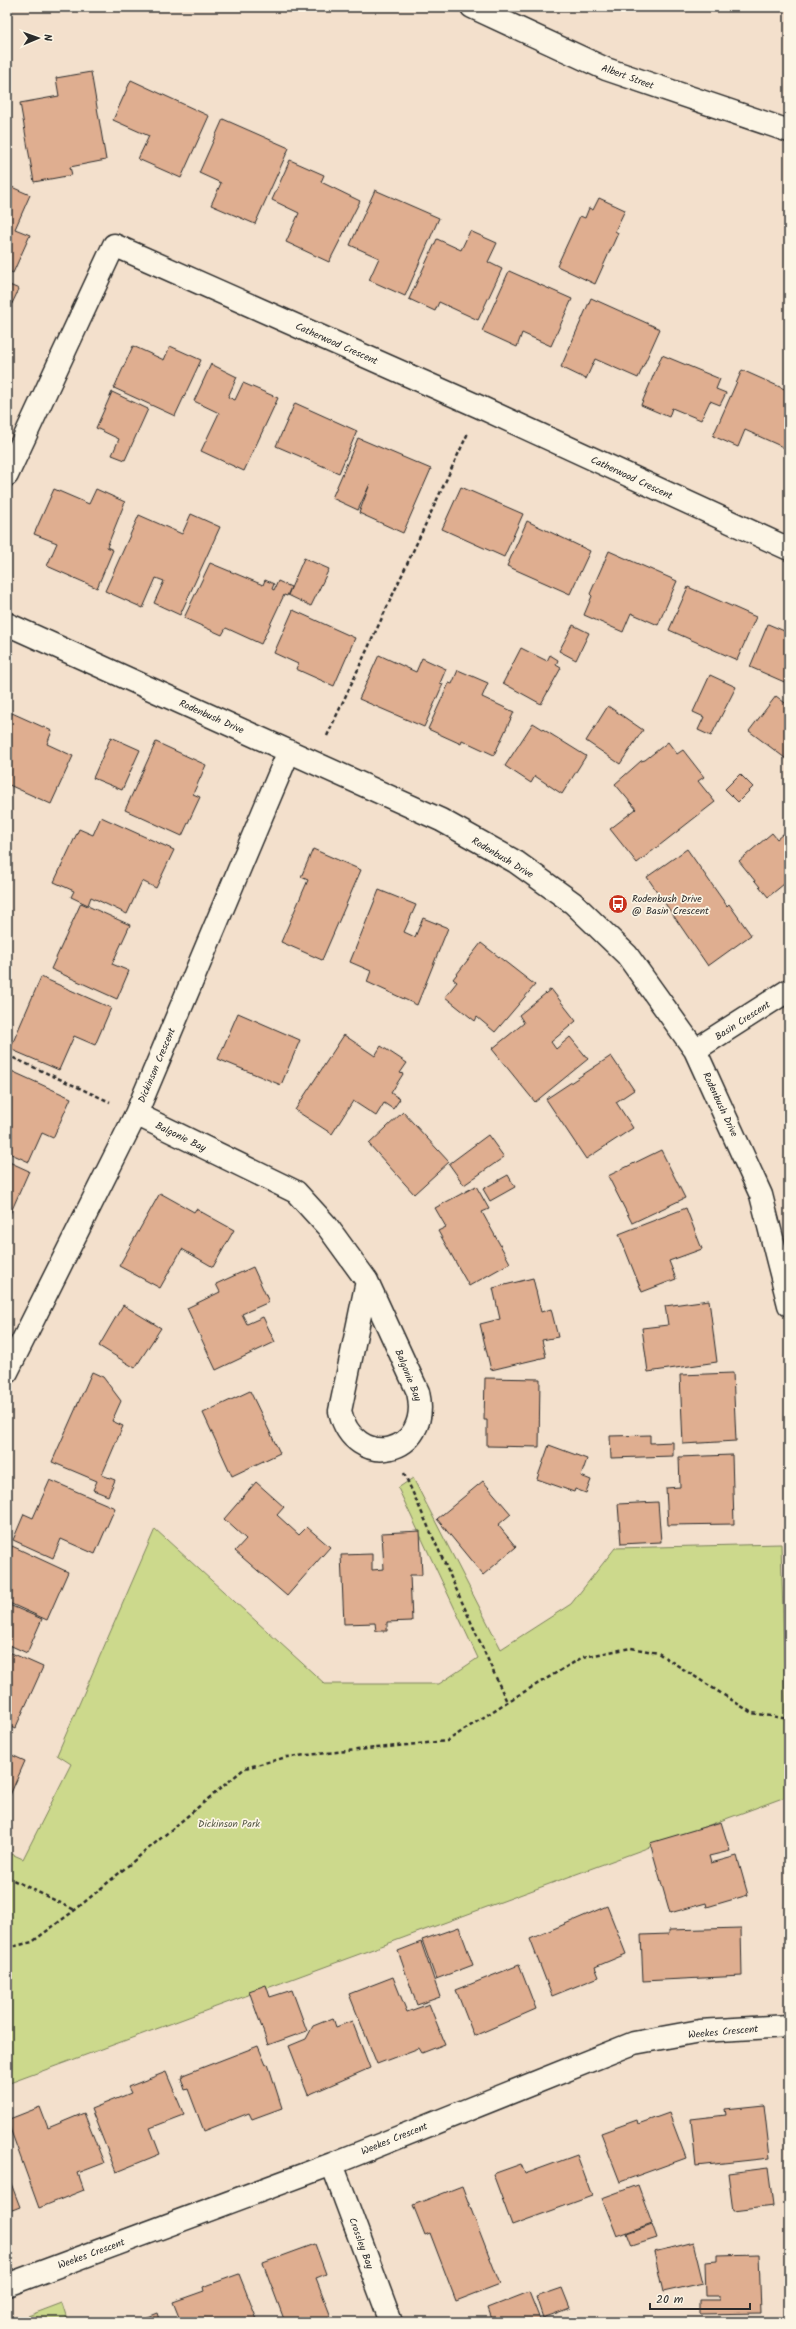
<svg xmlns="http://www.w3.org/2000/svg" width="796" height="2329" viewBox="0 0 796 2329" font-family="Kalam,sans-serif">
	<rect width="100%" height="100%" fill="#f3e0cc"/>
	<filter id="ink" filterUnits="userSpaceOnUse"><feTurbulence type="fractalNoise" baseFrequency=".025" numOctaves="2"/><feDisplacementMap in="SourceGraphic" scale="8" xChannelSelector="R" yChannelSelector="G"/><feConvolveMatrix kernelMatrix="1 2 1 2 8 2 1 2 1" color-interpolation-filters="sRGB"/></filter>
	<g filter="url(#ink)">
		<!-- green -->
		<path fill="#ccd98c" stroke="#7c825c" d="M413,1478L501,1649L571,1604L615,1548L781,1544L788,1796L7,2084V1852L23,1859L71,1764L57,1755L155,1529L325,1684H439L478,1658L398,1488Z
			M62,2303L68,2322H12Z"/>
		<!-- building -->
		<path fill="#dfae90" stroke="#2b2b2b" d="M91,72L106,160L70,167L72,175L34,182L20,103L59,96L56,78Z
			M131,80L209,116L181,178L138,159L149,136L113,120Z
			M223,119L289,148L255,224L211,205L221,183L199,173Z
			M290,160L324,175L321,182L360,201L329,262L286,242L299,213L272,200Z
			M7,185L30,195L15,229L30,235L13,273L7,270Z
			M375,190L439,218L405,296L369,280L379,258L350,245Z
			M599,198L625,210L615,231L618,233L595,284L557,266L580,216L585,218L589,208L593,210Z
			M470,231L497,243L488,262L502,269L478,320L439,302L435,311L409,299L437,239L461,250Z
			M509,271L572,299L551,346L522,333L517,347L482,331Z
			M7,284L19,289L7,314Z
			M591,298L660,329L638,378L595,359L586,379L561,367Z
			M133,346L164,360L170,346L201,360L175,416L114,388Z
			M662,355L720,379L716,389L726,393L720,405L710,401L701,420L672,408L669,417L641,405Z
			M211,364L237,377L228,397L235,400L243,383L278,398L244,471L201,451L219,413L194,401Z
			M742,370L789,391V439L785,448L745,430L738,447L713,436Z
			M112,392L148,409L125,460L112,455L119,439L96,428Z
			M295,403L357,431L339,473L276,446Z
			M358,438L431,469L403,533L359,513L370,484L358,510L332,498Z
			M461,487L523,514L504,557L442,529Z
			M54,489L89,504L96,489L125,502L107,547L113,550L97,588L47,566L57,543L34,534Z
			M191,514L220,527L180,615L154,603L164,581L156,578L143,608L105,591L139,515L182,534Z
			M527,521L590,551L570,594L507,566Z
			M609,551L677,581L658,625L631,613L623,632L584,615L592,596L590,594Z
			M304,558L329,569L311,606L288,595Z
			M210,563L263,585L265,580L274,584L272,589L274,590L278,581L291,587L287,596L284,595L261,644L226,628L222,635L184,618Z
			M688,587L756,617L737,660L669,630Z
			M293,610L355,638L334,686L296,669L298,664L274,653Z
			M768,624L789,633V684L750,667Z
			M573,625L589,633L576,660L559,651Z
			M521,648L547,661L550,655L558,660L556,665L561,668L541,704L503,683Z
			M379,655L416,672L422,658L446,669L440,683L443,684L424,727L359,699Z
			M458,670L488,683L482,697L514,712L494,755L462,740L461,744L428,729L449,683L452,684Z
			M710,675L736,687L711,736L698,730L704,717L693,712Z
			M776,696L789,706V761L749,731Z
			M608,706L643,730L620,764L586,741Z
			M12,713L52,731L47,744L73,756L51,804L7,784V724Z
			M533,723L586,756L562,794L535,776L531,783L505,766Z
			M111,737L140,750L122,790L93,778Z
			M156,742L206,765L193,794L200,797L182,836L125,810Z
			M668,742L677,754L683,750L704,777L698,781L715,802L637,863L610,829L636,809L615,784L641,761L645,760Z
			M740,774L753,787L738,802L725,789Z
			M101,817L174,850L156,888L142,881L127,914L91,897L88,905L71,897L74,891L54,882L79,829L93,835Z
			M789,829V880L768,897L739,861L772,833L777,839Z
			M313,849L361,870L322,960L281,942L308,880L301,877Z
			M687,849L727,906L729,904L751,935L708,966L647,877Z
			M379,890L416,905L404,932L415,937L423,918L448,928L417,1005L367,982L371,971L350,962Z
			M81,903L130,925L112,964L129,971L117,999L51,969Z
			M481,943L535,985L495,1032L477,1017L475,1021L445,997L457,982L453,979Z
			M41,977L111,1008L95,1045L74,1036L59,1070L10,1049Z
			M551,989L576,1021L551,1042L556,1049L570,1037L588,1059L535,1102L492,1049L524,1023L519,1015Z
			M238,1013L300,1040L281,1085L218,1059Z
			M344,1035L375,1056L381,1046L407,1063L400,1073L403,1074L391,1093L400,1099L393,1109L384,1103L376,1116L353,1101L332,1134L295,1110Z
			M611,1056L634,1090L616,1102L633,1128L586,1159L546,1099Z
			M7,1069L71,1098L53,1138L42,1133L29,1162L7,1152Z
			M403,1112L449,1162L414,1194L369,1144Z
			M488,1135L504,1157L464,1185L449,1164Z
			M661,1150L685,1198L632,1223L608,1176Z
			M7,1161L29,1171L7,1221Z
			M508,1175L515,1187L490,1201L483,1189Z
			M476,1186L489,1209L482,1212L510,1263L469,1286L438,1231L446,1227L435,1208Z
			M160,1193L194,1212L196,1209L234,1230L213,1267L182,1249L160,1288L119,1266Z
			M686,1208L702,1249L669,1261L676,1279L642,1292L619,1234Z
			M253,1267L269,1302L242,1314L247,1324L263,1317L275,1342L216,1370L187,1308L220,1292L216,1284Z
			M533,1278L541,1312L551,1309L558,1337L542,1340L546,1357L491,1370L480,1324L500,1319L493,1288Z
			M709,1300L717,1362L648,1372L642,1328L668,1325L665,1306Z
			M123,1305L161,1328L135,1368L99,1346Z
			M92,1372L103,1377L121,1401L112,1421L123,1426L102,1475L115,1480L108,1496L93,1490L97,1481L52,1462Z
			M733,1373L736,1441L683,1444L680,1375Z
			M485,1378L540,1379L539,1447L487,1446V1420H484Z
			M250,1391L280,1453L232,1476L203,1413Z
			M650,1435V1443L673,1442V1456L611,1458L610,1436Z
			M549,1445L587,1459L581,1476L591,1480L586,1493L575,1489L574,1492L537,1479Z
			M732,1455L734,1524L668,1525L666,1488L680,1487L679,1457Z
			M50,1480L115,1508L95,1554L61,1539L53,1558L13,1540L24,1514L33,1518Z
			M483,1481L511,1514L498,1525L516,1547L483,1575L437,1519Z
			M256,1482L284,1507L277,1515L299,1535L307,1527L330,1547L287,1596L235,1551L246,1539L224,1519Z
			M658,1502L661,1542L621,1544L618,1504Z
			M420,1531L422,1575H410L412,1621L387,1622V1631H376L375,1623L344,1624L341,1555L372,1554V1570L384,1569L382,1533Z
			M12,1546L68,1572L47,1620L7,1602V1556Z
			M7,1604L42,1619L27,1653L7,1644Z
			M7,1651L43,1667L15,1729L7,1725Z
			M7,1753L25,1761L7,1802Z
			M721,1822L730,1851L709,1856L711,1863L737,1856L748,1895L707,1907L706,1903L670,1913L650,1843Z
			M607,1906L626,1954L595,1967L599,1977L552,1996L530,1939Z
			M459,1927L473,1965L436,1979L422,1940Z
			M741,1928L742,1976L643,1981L641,1935L669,1934V1930Z
			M421,1942L440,1997L417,2005L398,1951Z
			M519,1965L536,2009L474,2036L456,1990Z
			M393,1977L407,2012L429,2004L445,2044L422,2053L419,2048L377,2064L349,1994Z
			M266,1985L270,1997L292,1990L307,2031L268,2045L249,1991Z
			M333,2018L336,2027L352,2021L370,2068L308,2095L289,2046L306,2039L313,2026Z
			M258,2046L266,2065L268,2064L282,2108L252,2119L249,2113L204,2131L188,2089L185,2090L181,2078L183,2077V2075Z
			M166,2072L184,2115L150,2128L160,2154L116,2172L91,2109L131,2093L128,2087Z
			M764,2105L770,2158L696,2166L691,2119L726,2115L725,2109Z
			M40,2107L48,2128L84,2113L104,2163L78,2173L84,2190L39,2208L7,2120Z
			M669,2113L686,2158L620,2182L601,2133L637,2120L638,2124Z
			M577,2155L592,2196L512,2225L493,2174L521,2164L525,2174Z
			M768,2168L773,2206L733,2211L728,2173Z
			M7,2173L20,2207L7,2212Z
			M638,2185L652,2223L617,2236L602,2198Z
			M462,2186L500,2284L456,2301L430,2233L425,2235L413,2205Z
			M652,2224L657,2238L632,2246L627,2233Z
			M693,2242L703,2283L663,2292L654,2252Z
			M315,2244L326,2274L316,2278L333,2322H285L263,2263Z
			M759,2254L761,2313L700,2314V2300H719V2296H706L705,2262L717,2261V2255Z
			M239,2274L258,2322H181L173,2302L204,2291L203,2287Z
			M562,2288L570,2308L543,2318L536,2297Z
			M529,2292L541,2322H493L488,2308Z
			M157,2313L160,2322H134Z"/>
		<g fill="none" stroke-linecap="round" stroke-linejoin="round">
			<!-- minor casing -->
			<g stroke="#2b2b2b" stroke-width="25">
				<path id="minor" d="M472,7L606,69L789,131
					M7,475L114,245L480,407L789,549
					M7,624L441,820L516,862L573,903L627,955L695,1050L761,1195L789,1305
					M695,1050L789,990
					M136,1114L296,1192L327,1226L367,1281L418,1392C433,1456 354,1472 340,1411L367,1281
					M7,1372L136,1114L289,751
					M332,2164L391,2322
					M7,2285L332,2164L634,2043L700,2031L789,2026"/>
			</g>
			<!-- path -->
			<path stroke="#2b2b2b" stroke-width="2.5" stroke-dasharray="4 3" stroke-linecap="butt" d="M327,736L468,433
				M7,1055L110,1102
				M404,1473L507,1702
				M7,1877L75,1910
				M7,1948L32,1942L75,1910L245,1768L287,1757L447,1741L507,1702L583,1657L631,1648L658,1653L752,1713L789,1719"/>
			<!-- minor -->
			<use href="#minor" stroke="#fcf5e5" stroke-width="22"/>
		</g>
	</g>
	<!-- icons -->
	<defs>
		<g id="bus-disc" transform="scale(1)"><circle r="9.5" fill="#c8321e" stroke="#fcf5e5"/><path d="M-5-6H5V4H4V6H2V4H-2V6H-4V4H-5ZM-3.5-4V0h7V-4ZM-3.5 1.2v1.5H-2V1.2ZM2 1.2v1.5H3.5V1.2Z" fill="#fff"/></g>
	</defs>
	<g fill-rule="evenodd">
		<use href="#bus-disc" x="618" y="904"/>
	</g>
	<g text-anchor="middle" stroke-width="3.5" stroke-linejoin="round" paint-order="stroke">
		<!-- street labels -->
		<g font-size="10" fill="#2b2b2b" stroke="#fcf5e5">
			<text transform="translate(628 76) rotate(20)" y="4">Albert Street</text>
			<text transform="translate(337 343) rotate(24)" y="4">Catherwood Crescent</text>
			<text transform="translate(632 477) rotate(25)" y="4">Catherwood Crescent</text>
			<text transform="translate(212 716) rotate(24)" y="4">Rodenbush Drive</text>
			<text transform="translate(503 857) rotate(31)" y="4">Rodenbush Drive</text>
			<text transform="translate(742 1020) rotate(-33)" y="4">Basin Crescent</text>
			<text transform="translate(156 1065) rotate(-67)" y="4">Dickinson Crescent</text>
			<text transform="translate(721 1104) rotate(65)" y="4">Rodenbush Drive</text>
			<text transform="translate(181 1136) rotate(26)" y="4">Balgonie Bay</text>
			<text transform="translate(409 1375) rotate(68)" y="4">Balgonie Bay</text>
			<text transform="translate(723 2031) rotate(-5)" y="4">Weekes Crescent</text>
			<text transform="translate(394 2138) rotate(-22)" y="4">Weekes Crescent</text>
			<text transform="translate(362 2243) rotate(70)" y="4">Crossley Bay</text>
			<text transform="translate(91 2253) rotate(-20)" y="4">Weekes Crescent</text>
		</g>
		<!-- poi labels -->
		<g font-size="10" fill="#2b2b2b" stroke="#fcf5e5" text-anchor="start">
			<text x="632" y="902">Rodenbush Drive<tspan x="632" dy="12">@ Basin Crescent</tspan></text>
		</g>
		<!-- park labels -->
		<g font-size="10" fill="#535643" stroke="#fcf5e5">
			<text x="229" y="1827">Dickinson Park</text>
		</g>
	</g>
	<!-- margin -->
	<rect width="796" height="2329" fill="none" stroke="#fcf5e5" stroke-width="24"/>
	<rect x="12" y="12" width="772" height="2305" fill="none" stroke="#2b2b2b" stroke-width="1.5" filter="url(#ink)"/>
	<!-- north arrow -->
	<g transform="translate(38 38) rotate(88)" stroke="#fcf5e5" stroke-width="3" paint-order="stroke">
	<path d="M0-3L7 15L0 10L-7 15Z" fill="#2b2b2b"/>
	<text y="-6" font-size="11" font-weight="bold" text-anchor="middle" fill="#2b2b2b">N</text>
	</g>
	<!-- scale -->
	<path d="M650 2303v6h100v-6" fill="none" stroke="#2b2b2b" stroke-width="2"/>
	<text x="656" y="2303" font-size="12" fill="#2b2b2b" stroke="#fcf5e5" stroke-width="3" paint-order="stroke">20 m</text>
</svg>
